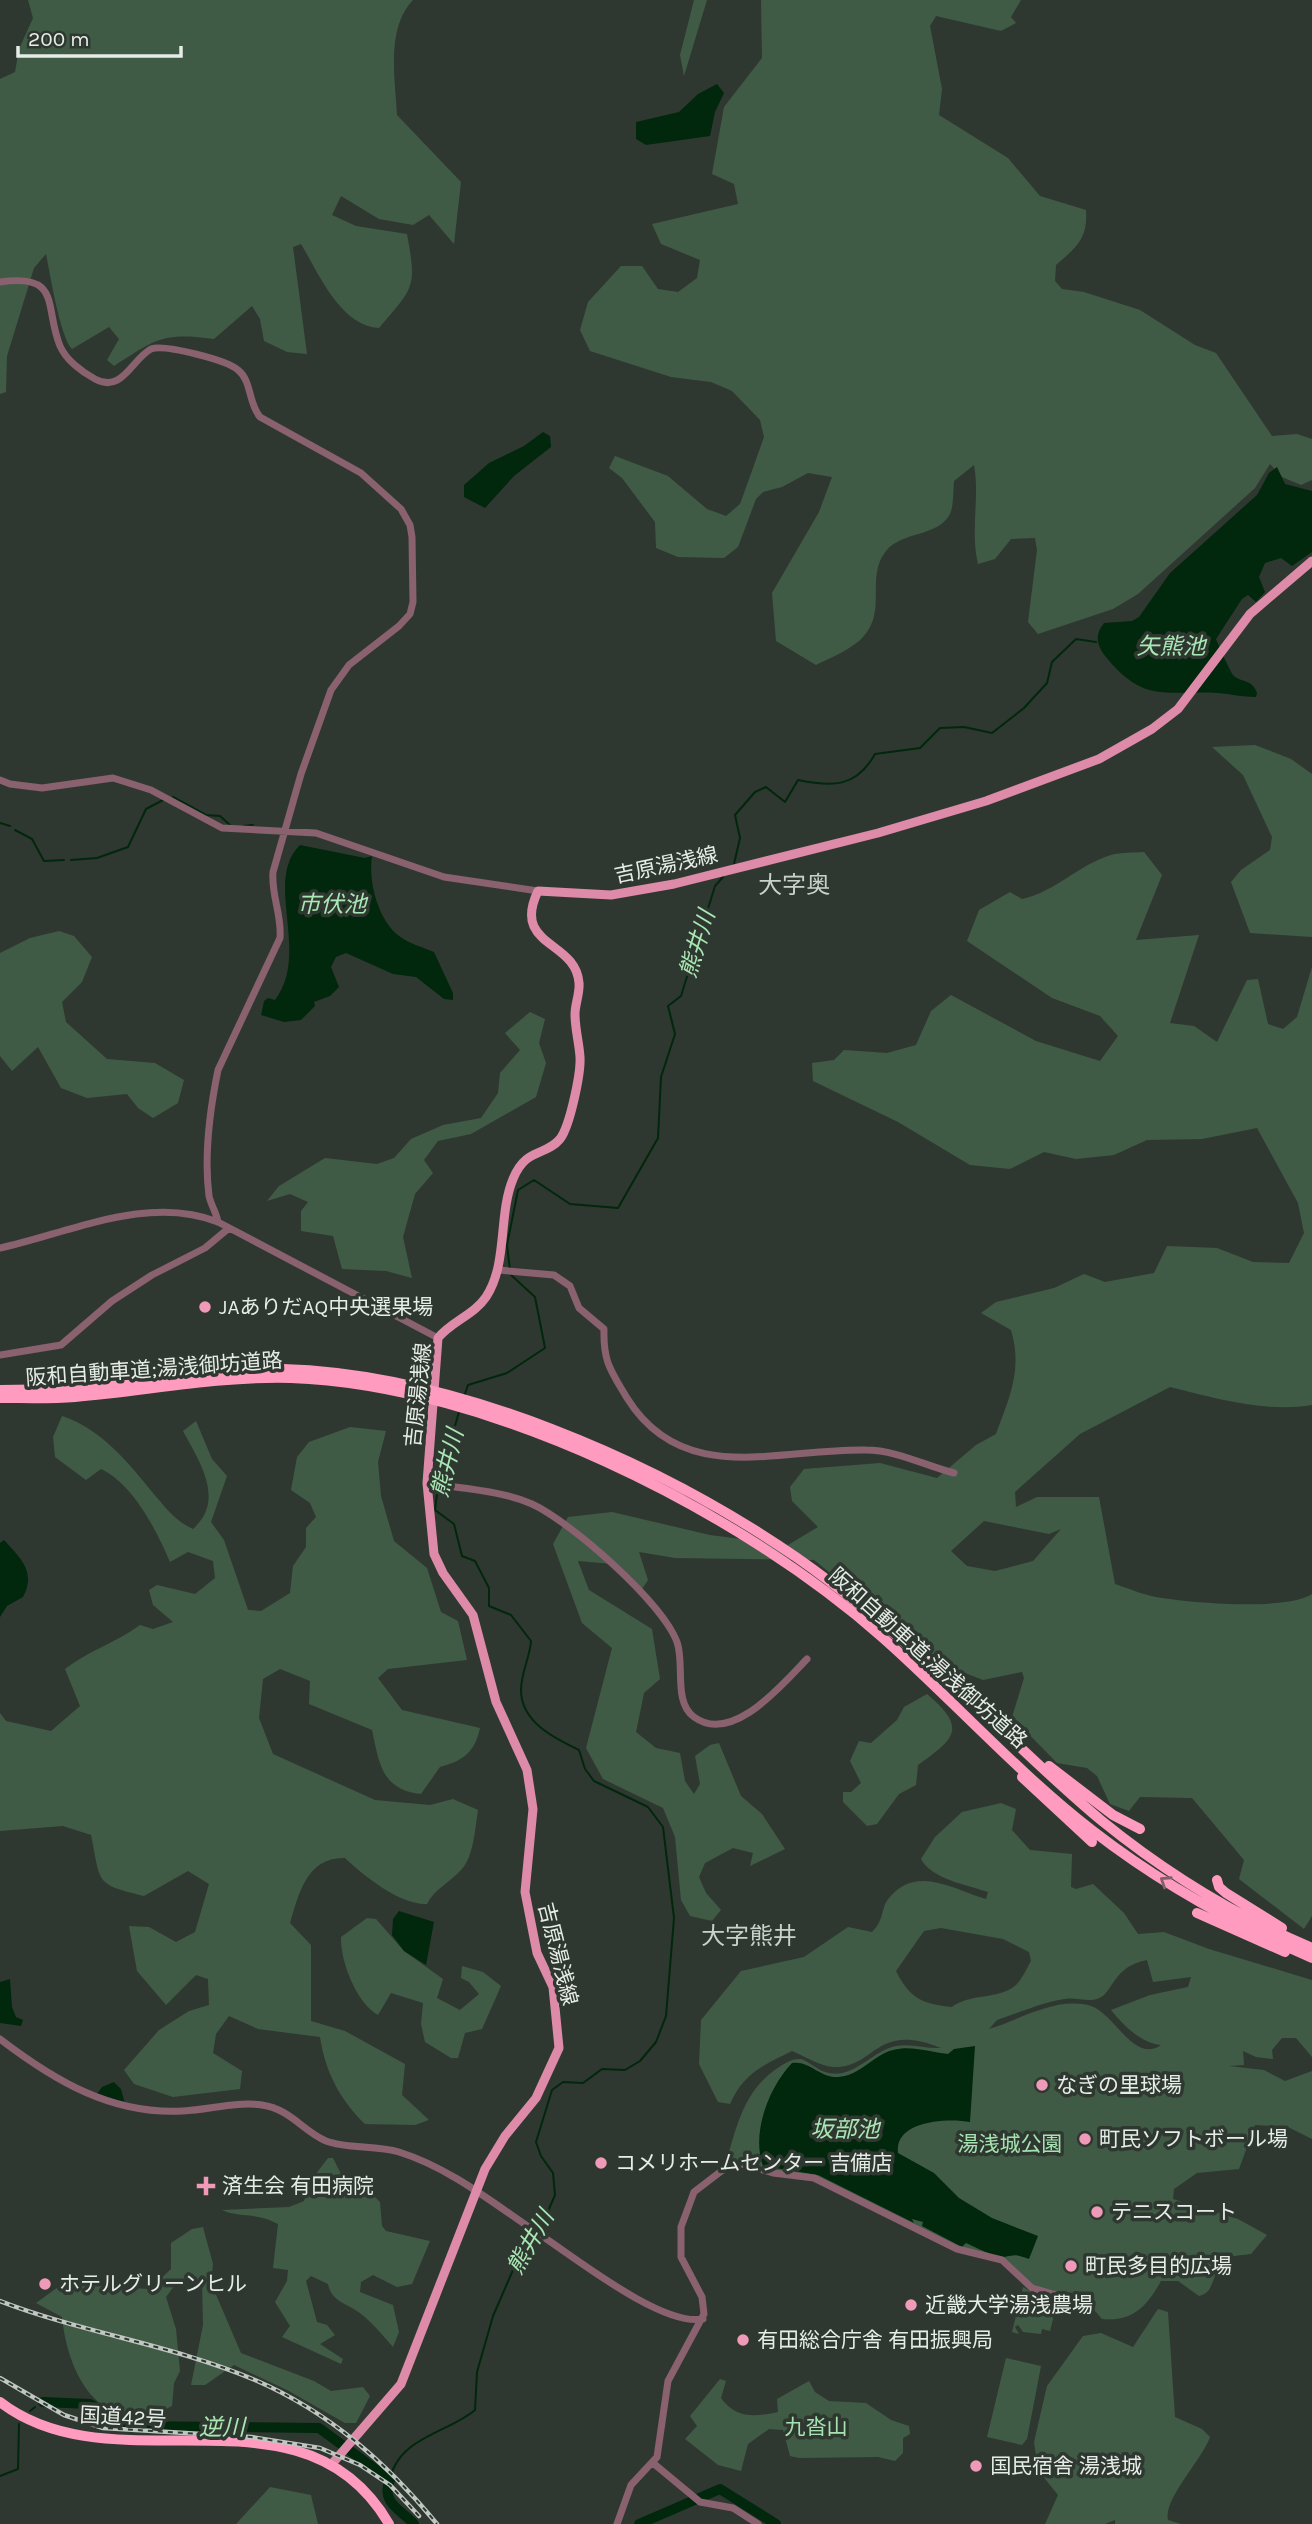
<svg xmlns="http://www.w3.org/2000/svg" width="1312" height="2524" viewBox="0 0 1312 2524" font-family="Karla,'Noto Sans JP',sans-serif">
	<rect width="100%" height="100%" fill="#2f3830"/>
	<!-- green -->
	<path fill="#405b45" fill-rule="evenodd" d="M28,0H413C386,28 395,79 397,115L461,182L454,244L429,215L413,225L379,219L341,196L332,215L356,226L407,234C417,288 414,287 379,328C340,326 318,272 301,244L293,247L307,354L287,352L264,341L260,319L252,306L214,339C162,332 156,339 114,366L107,360L119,339L109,327L72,349C60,337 50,273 46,254L34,268L7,356L6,392L0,394V79L15,72L19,49L33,18Z
		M694,0H707L684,76L680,55Z
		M761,0H1021L1011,17L1016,23L1001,31L936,16L930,26L942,89L939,115L1008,158L1040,196L1086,210C1088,238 1077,247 1056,265L1055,281L1062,289L1084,292L1140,310L1195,345L1216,353L1272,436L1297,434L1312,439V480L1301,485L1282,477L1270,464L1255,488L1138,594L1113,609L1038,634L1028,622L1037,550L1035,538L1011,539L995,559L978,564C970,530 980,498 974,465L954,481C953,490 954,505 950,514C938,537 902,531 886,551C864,579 890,614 859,641C847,651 830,658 816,665L776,641L772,593L819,512L832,477L808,473L782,487L763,492L756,499L738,547L724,558L678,557L656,548L655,522L622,478L609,468L615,456L668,476L707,509L726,516L740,504L748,482L764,437L760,420L732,391L711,382L671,377L590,351L580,330L588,302L621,266H642L658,289L678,292L697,278L700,260L661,244L652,224L738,204L734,184L712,174L724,107L762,58Z
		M1255,745L1291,759L1312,774V937L1250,933L1231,882L1241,870L1270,850L1272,837L1243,775L1212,747Z
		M1144,852L1162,875L1136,940L1199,935L1170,1023L1194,1026L1217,1042L1247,980L1258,979L1268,1024L1283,1029L1297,1017L1312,967V1405C1265,1413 1215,1398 1170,1387L1080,1434L1015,1492L1016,1507L1037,1497H1099L1115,1584C1130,1589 1146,1596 1162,1598C1195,1603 1285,1611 1312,1594V1916L1304,1929L1239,1879L1244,1860L1192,1798L1140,1797L1129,1811L1110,1804L1097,1776L1087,1768L1057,1763L1012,1717L1024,1678L1022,1672L983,1680L947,1666L814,1560L675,1558L639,1552L648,1580L640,1592L612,1564L578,1561L589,1590L652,1629L660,1679L644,1693L636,1732L656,1748L680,1753L685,1781L694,1794L700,1784L695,1756L710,1745L719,1743L741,1796L762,1814L785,1849L750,1866L753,1853L733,1848L705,1863L699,1877L706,1893L721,1910L712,1921L690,1916L681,1900L675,1837L663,1808L603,1779L586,1748L612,1648L582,1623L553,1544L568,1517L612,1512L710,1535L788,1545L818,1527L792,1501L790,1487L804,1469L880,1463L937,1478L976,1445L996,1434C1009,1398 1023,1370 1011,1330L981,1313L996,1302L1054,1288L1084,1274L1105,1282L1154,1273L1167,1246L1217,1248L1253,1262L1289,1263L1304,1233L1298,1203L1257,1128L1202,1139L1147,1140L1114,1155L1076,1159L1044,1152L1010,1169L970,1165L898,1122L813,1081L812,1063L834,1060L844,1050L887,1053L916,1045L931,1011L951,995L1036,1041L1100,1061L1118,1036L1100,1016L1052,998L967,941L979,910L1010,892L1022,899C1055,892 1078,865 1111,855C1121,852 1133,853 1144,852ZM984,1521L1049,1534L1061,1529L1033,1561L995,1571L967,1566L951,1551Z
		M59,931L74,936L92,957L82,982L62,1002L66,1022L107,1059L155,1063L184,1080L178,1103L153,1118L138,1108L127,1094L87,1098L61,1088L38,1047L12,1071L0,1056V953L30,938Z
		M530,1012L545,1019L539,1043L546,1063L536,1097L471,1134L438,1141L424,1160L433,1173L415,1194L403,1237L412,1278L386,1271L342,1269L333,1236L301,1231V1211L308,1202L290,1194L267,1201L279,1186L325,1158L377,1164L394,1158L411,1139L443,1125L481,1118L498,1093L500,1073L520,1050L505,1033Z
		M62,1416C100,1428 128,1462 153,1493C166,1508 175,1521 193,1529C226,1500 199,1461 183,1431L196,1421L212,1459L227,1476L211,1522L224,1540L248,1610L261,1611L290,1593L293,1566L306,1547V1528L316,1517L310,1503L291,1490L297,1457L309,1442L350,1427L386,1431L378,1462L381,1496L394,1541L427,1568L441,1612L458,1621L467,1660L388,1669L378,1678L402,1710L480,1728C475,1752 463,1761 440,1767L421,1794C381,1790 379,1762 372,1730L309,1704L310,1681L280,1669L263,1679L259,1718L273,1754L375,1800L430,1805L453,1799L478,1810C475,1828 474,1855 462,1869C451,1882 434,1889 427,1904C400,1905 364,1876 345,1858C307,1857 299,1893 290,1923L311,1945V2021L345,2031L405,2064L402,2095L429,2120L415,2125L365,2124C340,2100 325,2071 320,2037L258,2029L229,2016L216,2034L213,2053L242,2071L240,2089L173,2097L134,2084L124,2070L159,2030L189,2011L209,2005L208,1979L196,1975L166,2005L137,1971L129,1926L149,1927L176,1942L195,1932L209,1884L188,1871L144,1896C94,1884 101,1883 91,1835L63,1826L0,1831V1713L6,1721L51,1731L80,1706L65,1669C89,1650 116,1643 140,1625L153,1629L173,1622L153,1605L149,1590L157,1585L195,1594L215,1578L213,1561L188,1552L170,1562C157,1531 133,1484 101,1469L86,1480L55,1457L53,1437Z
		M927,1694C967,1728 956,1738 918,1765L916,1785L899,1794L877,1824L867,1826L843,1802V1792H851L861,1783L850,1761L859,1741L871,1743L897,1720L904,1707Z
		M1001,1803L1016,1809L1012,1830L1030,1850L1072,1854L1071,1887L1076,1889L1093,1884L1124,1913L1138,1934L1164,1932L1209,1949L1312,1980V2057L1296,2038H1282L1272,2050L1273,2059L1256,2057L1243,2051L1244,2065L1229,2066L1264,2070L1285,2081L1312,2071V2139L1288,2127L1255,2125L1239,2169L1197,2173L1174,2189L1173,2199L1238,2219L1267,2235L1251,2254C1245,2255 1234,2255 1228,2258C1210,2267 1218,2292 1199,2296L1178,2281H1161C1147,2306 1133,2322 1102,2319L1089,2304L1036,2290L1013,2267L978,2256L814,2178L750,2166L724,2169C736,2131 741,2094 776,2069C784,2064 790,2059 801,2059C810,2062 816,2069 825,2072C853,2081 871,2051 896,2046C912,2043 926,2049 941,2048C875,2021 875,2069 833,2067C820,2066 804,2056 792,2051C762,2066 744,2073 730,2104L718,2102L699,2064L701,2020L741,1971L804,1957L848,1927L872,1932C885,1919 880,1909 889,1898C916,1865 951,1888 986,1899L988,1892C968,1885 931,1879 921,1859L935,1837L962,1812ZM941,1928L1003,1939L1029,1952L1031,1961C1027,1968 1022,1979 1016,1985C999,2000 970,1993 952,2007C923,2004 910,1999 896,1971L924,1931ZM1147,1960L1153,1982L1191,1977L1188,1987L1150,1995L1111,2010C1124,2026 1141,2043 1161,2045C1134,2064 1115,2014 1091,2006C1056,1996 1020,2020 989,2029L997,2020C1019,2013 1042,2002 1065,1999C1075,1997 1088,2002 1097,1999C1114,1994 1111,1967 1147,1960Z
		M367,1918L376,1919L404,1951L443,1979L437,1998L460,2010L479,1994L469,1982L461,1978L462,1966L483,1972L501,1986L482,2029L465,2033L458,2058H451L425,2042L421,2024L423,2003L391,1993L378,2015C357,2004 340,1961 341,1937Z
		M328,2158H333L346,2184L357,2194L373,2195L380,2202L382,2226L386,2231L430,2241L412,2284L397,2287L373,2275L361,2282L360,2292L393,2305L399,2332L393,2347C383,2336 373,2323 361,2314C348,2303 332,2303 328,2284L311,2276L306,2281L317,2322L327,2325L335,2335L320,2344L343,2359L341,2364L282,2337L290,2326L275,2302L287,2281L288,2270L273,2268L278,2224C256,2212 240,2218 222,2210L289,2207L304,2201L312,2179Z
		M203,2227L213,2264L211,2283L241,2353L314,2381L331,2391L363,2387L370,2396L356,2423H345L287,2390L234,2365L205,2385H191L203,2325L202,2281C183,2274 177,2282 166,2297L176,2329L180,2371L174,2383L172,2406C103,2441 68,2377 62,2317L36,2303L72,2277L93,2286L150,2289L171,2269V2243L192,2229Z
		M1023,2287L1035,2294L1058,2300L1050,2331L1042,2329L1041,2334L1023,2332L1018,2325L1015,2327L1019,2334L1012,2332Z
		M1158,2309L1168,2312L1175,2417L1202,2429L1210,2437C1202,2460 1163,2499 1168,2520L1181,2524H1115V2520L1105,2524H1045L1058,2495L1038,2470L1034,2442L1047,2386L1083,2336L1101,2333L1133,2347Z
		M1006,2358L1041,2366L1027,2439L1022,2445L987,2437Z
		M720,2379L726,2381L721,2398C736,2419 755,2417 778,2412L777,2399L809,2381L815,2392L829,2401L866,2403L891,2420L909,2426L910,2434L903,2438V2453L895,2461L878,2457L799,2458L790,2456L783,2430L769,2429L748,2444L741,2471L718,2465L685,2439L697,2426L690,2416Z
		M270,2487L311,2495L318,2524H236Z"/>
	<!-- water -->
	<path fill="#01270c" d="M717,84L724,93L715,112L710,136L646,145L636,139V122L679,112L698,94Z
		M543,432L550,436L551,447L514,476L485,508L464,497V485L489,463L524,446Z
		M1277,467L1285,484L1312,491V552L1292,566L1281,558L1265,563L1259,577L1265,592L1256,602L1248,595L1242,599L1216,639C1218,644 1231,674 1234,676C1243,683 1252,679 1257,693L1256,697C1242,697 1231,694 1218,693C1166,690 1144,704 1106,657C1097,646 1094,635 1104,623L1132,621L1139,617L1170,573L1257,495L1269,473Z
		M300,845L365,858L372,856C368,881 378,920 399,936C410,944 422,947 434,952L453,993V1000L444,999L416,977L393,974L346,953L336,957L331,967L339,987L330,996L314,1002L315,1006L301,1020L284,1022L261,1015L264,1001L268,998L275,1000C311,952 263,881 300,845Z
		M4,1540C19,1557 37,1571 23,1597L7,1606L0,1617V1543Z
		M399,1911L434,1922L426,1965L404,1951L392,1935L393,1919Z
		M10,1979L12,2007L16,2017L23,2020L21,2026L0,2023V1982Z
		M975,2046L970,2122C949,2118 894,2120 898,2153L934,2173L959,2198L992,2218L1038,2236L1029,2259C1016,2254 1015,2255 1004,2257C996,2258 975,2247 966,2243L962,2247L922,2226L923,2222L912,2219L914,2223L818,2175L763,2166C751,2133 769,2087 792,2063C809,2060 820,2078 838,2077C860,2076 873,2055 893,2050C911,2045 929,2052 948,2054L954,2049Z
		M114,2082L121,2089L125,2104L97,2094L102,2087Z"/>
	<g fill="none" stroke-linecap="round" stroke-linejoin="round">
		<!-- stream -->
		<path stroke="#01270c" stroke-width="2" d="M173,797L206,815L220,816L231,826
			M0,823L10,826
			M243,826L253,825
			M15,830L32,839L44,861L64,860
			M71,860L97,858L128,847L146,809L163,800
			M734,864L740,838L735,815L755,792L766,787L785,802L798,780C832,787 856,788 875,754L920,748L940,728L964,727L992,733L1024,708L1047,683L1052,662L1076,639L1096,642
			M510,1270L507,1245L518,1190L534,1180L570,1204L618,1208L658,1138L661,1077L675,1034L668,1006L681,996L715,886L723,877
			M464,1397L468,1385L507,1373L545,1348L535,1297L511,1275
			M439,1481L459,1412
			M438,1486L435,1510L454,1524L462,1556L475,1561L489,1588V1606L511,1615L531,1641C530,1657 521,1673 521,1690C521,1722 554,1738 579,1750L585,1769L594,1781L648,1807L663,1827L674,1918L666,2016L656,2042L640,2061L625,2070L602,2069L583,2083L563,2082L552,2090L536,2142L541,2156L553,2173L555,2195L540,2230
			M30,2411L35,2407
			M0,2476L18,2469L19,2424
			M390,2480C397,2438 448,2433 475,2410L477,2372L493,2316L523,2247L537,2235"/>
		<!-- river -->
		<path stroke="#01270c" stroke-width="10" d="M43,2402L90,2404L130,2426L319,2428L390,2480C380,2502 401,2510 414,2524
			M639,2524L720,2489L776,2524"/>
		<!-- minor -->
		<path stroke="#8a616f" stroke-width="7" d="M0,282C62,273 44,307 60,346C66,360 82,372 95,379C122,394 132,359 151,349C164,344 227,360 238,370C252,381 248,403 260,417L361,473L401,509L410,525L412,537L413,602L410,614L399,626L349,665L331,690L301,774L273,872C271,895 282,915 280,938L218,1070C210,1109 204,1157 209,1196C211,1205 216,1212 218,1222
			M0,780L10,784L42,788L113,778L151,790L222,828L316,833L444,877L538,891
			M0,1248C69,1233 148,1194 218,1222L438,1338
			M498,1270L554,1275L570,1286L579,1308L604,1329C603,1362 611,1371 627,1398C683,1488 779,1448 866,1450C896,1450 926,1466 954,1473
			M0,1355L61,1345L112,1301L152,1275L205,1248L229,1228
			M427,1483C462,1489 500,1490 532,1504C571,1522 662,1602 677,1642C685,1664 673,1702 694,1717C732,1745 782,1685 807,1659
			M0,2039C55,2081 112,2115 183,2111C209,2110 236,2101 262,2105C290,2109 303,2131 326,2141C347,2149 376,2145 399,2152C450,2168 493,2203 536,2232C572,2255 661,2327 703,2319
			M653,2463L700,2502L733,2508L758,2524
			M617,2524L631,2485L657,2457L668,2381L704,2314L702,2297L681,2257V2227L694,2192L724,2169L743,2164L773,2173L814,2178L957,2249L1002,2260L1032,2288L1063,2297"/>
		<!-- major -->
		<path stroke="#dd8ba9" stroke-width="9" d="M331,2465L401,2384L485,2169L505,2136L536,2098L559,2048L553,1987L537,1953L525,1892L533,1809L527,1770L496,1702L473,1615L443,1573L434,1554L427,1483L438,1338C452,1321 474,1315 486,1297C508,1264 498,1215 513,1179C526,1147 545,1157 560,1139C570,1126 581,1073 580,1057C579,1042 575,1029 575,1014C575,1004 580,993 579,983C576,940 511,947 538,891L611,895L674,884L878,833L986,801L1099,759L1152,729L1178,709L1250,614L1312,561"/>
		<!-- highway -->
		<path stroke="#fe9bbf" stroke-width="10" d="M0,1390C42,1390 85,1388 127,1383C179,1377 230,1367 283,1369C455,1374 656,1461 796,1557C845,1591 891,1631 936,1670C993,1719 1044,1773 1102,1821C1166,1873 1236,1916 1312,1948
			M0,1398C25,1398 50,1399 75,1397C147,1391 218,1376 291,1378C489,1385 736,1508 883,1638C954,1701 1018,1773 1093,1831C1160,1883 1234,1924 1312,1958
			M1049,1766L1113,1815L1140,1829
			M1022,1777L1092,1842
			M1217,1880L1219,1887L1226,1893L1282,1928
			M1197,1913L1285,1952
			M0,2402C115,2491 303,2375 389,2524"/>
		<!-- rail casing -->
		<g stroke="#c0c6c1" stroke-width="4.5">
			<path id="rail" d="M0,2301C83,2333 173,2345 255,2380C329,2412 386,2462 437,2524
				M0,2378L64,2415L103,2428L251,2437L320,2448L360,2465L390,2485L419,2516"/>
		</g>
		<!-- rail -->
		<use href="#rail" stroke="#2f3830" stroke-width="2" stroke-dasharray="5" stroke-linecap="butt"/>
	</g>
	<!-- one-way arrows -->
	<defs><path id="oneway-chevron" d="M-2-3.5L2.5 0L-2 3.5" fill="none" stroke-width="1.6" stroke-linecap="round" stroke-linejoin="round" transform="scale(1.75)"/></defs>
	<use stroke="#826069" href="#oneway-chevron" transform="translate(1165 1881) rotate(-147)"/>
	<!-- markers -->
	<g fill="#ef9ab8" stroke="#2f3830" stroke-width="2.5">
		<circle cx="205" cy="1307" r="7"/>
		<circle cx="1042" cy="2085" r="7"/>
		<circle cx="1085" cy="2139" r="7"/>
		<circle cx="601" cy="2163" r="7"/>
		<path d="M202.5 2175.5h7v7h7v7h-7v7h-7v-7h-7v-7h7z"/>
		<circle cx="1097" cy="2212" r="7"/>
		<circle cx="1071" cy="2266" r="7"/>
		<circle cx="45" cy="2284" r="7"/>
		<circle cx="911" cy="2305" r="7"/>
		<circle cx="743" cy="2340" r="7"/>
		<circle cx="976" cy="2466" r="7"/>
	</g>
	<g text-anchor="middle" stroke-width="7" stroke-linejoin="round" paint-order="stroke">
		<!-- street labels -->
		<g font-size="21" fill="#e6ece7" stroke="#2f3830">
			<text transform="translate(666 865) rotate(-12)" y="7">吉原湯浅線</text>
			<text transform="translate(154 1369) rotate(-4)" y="7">阪和自動車道;湯浅御坊道路</text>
			<text transform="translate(418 1395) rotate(-84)" y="7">吉原湯浅線</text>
			<text transform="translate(928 1658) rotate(42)" y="7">阪和自動車道;湯浅御坊道路</text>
			<text transform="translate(558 1954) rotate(76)" y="7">吉原湯浅線</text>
			<text transform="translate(123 2417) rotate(3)" y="7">国道42号</text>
		</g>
		<!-- poi labels -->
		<g font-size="21" fill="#e6ece7" stroke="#2f3830" text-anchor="start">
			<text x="219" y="1314">JAありだAQ中央選果場</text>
			<text x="1056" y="2092">なぎの里球場</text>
			<text x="1099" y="2146">町民ソフトボール場</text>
			<text x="615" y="2170">コメリホームセンター 吉備店</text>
			<text x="222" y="2193">済生会 有田病院</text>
			<text x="1111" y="2219">テニスコート</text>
			<text x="1085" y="2273">町民多目的広場</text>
			<text x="59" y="2291">ホテルグリーンヒル</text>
			<text x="925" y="2312">近畿大学湯浅農場</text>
			<text x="757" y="2347">有田総合庁舎 有田振興局</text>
			<text x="990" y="2473">国民宿舎 湯浅城</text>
		</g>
		<!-- park labels -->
		<g font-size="21" fill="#a4e2af" stroke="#2f3830">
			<text x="1010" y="2151">湯浅城公園</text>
			<text x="816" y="2434">九沓山</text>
		</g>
		<!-- water labels -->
		<g font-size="23" font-style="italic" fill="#a9e7b4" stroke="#2f3830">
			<text x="1171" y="654">矢熊池</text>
			<text x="332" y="912">市伏池</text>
			<text transform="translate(697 944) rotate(-73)" y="8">熊井川</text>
			<text transform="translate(447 1463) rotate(-76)" y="8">熊井川</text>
			<text x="845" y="2137">坂部池</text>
			<text transform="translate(530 2242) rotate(-60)" y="8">熊井川</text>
			<text x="222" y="2435">逆川</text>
		</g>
		<!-- quarter labels -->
		<g font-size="24" fill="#c7d3c9" stroke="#2f3830">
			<text x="794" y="893">大字奥</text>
			<text x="749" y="1944">大字熊井</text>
		</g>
	</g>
	<!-- scale -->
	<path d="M18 46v10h163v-10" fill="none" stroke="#e6ece7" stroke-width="3.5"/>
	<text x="28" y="46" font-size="21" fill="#e6ece7" stroke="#2f3830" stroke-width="5" paint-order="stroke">200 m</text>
</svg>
